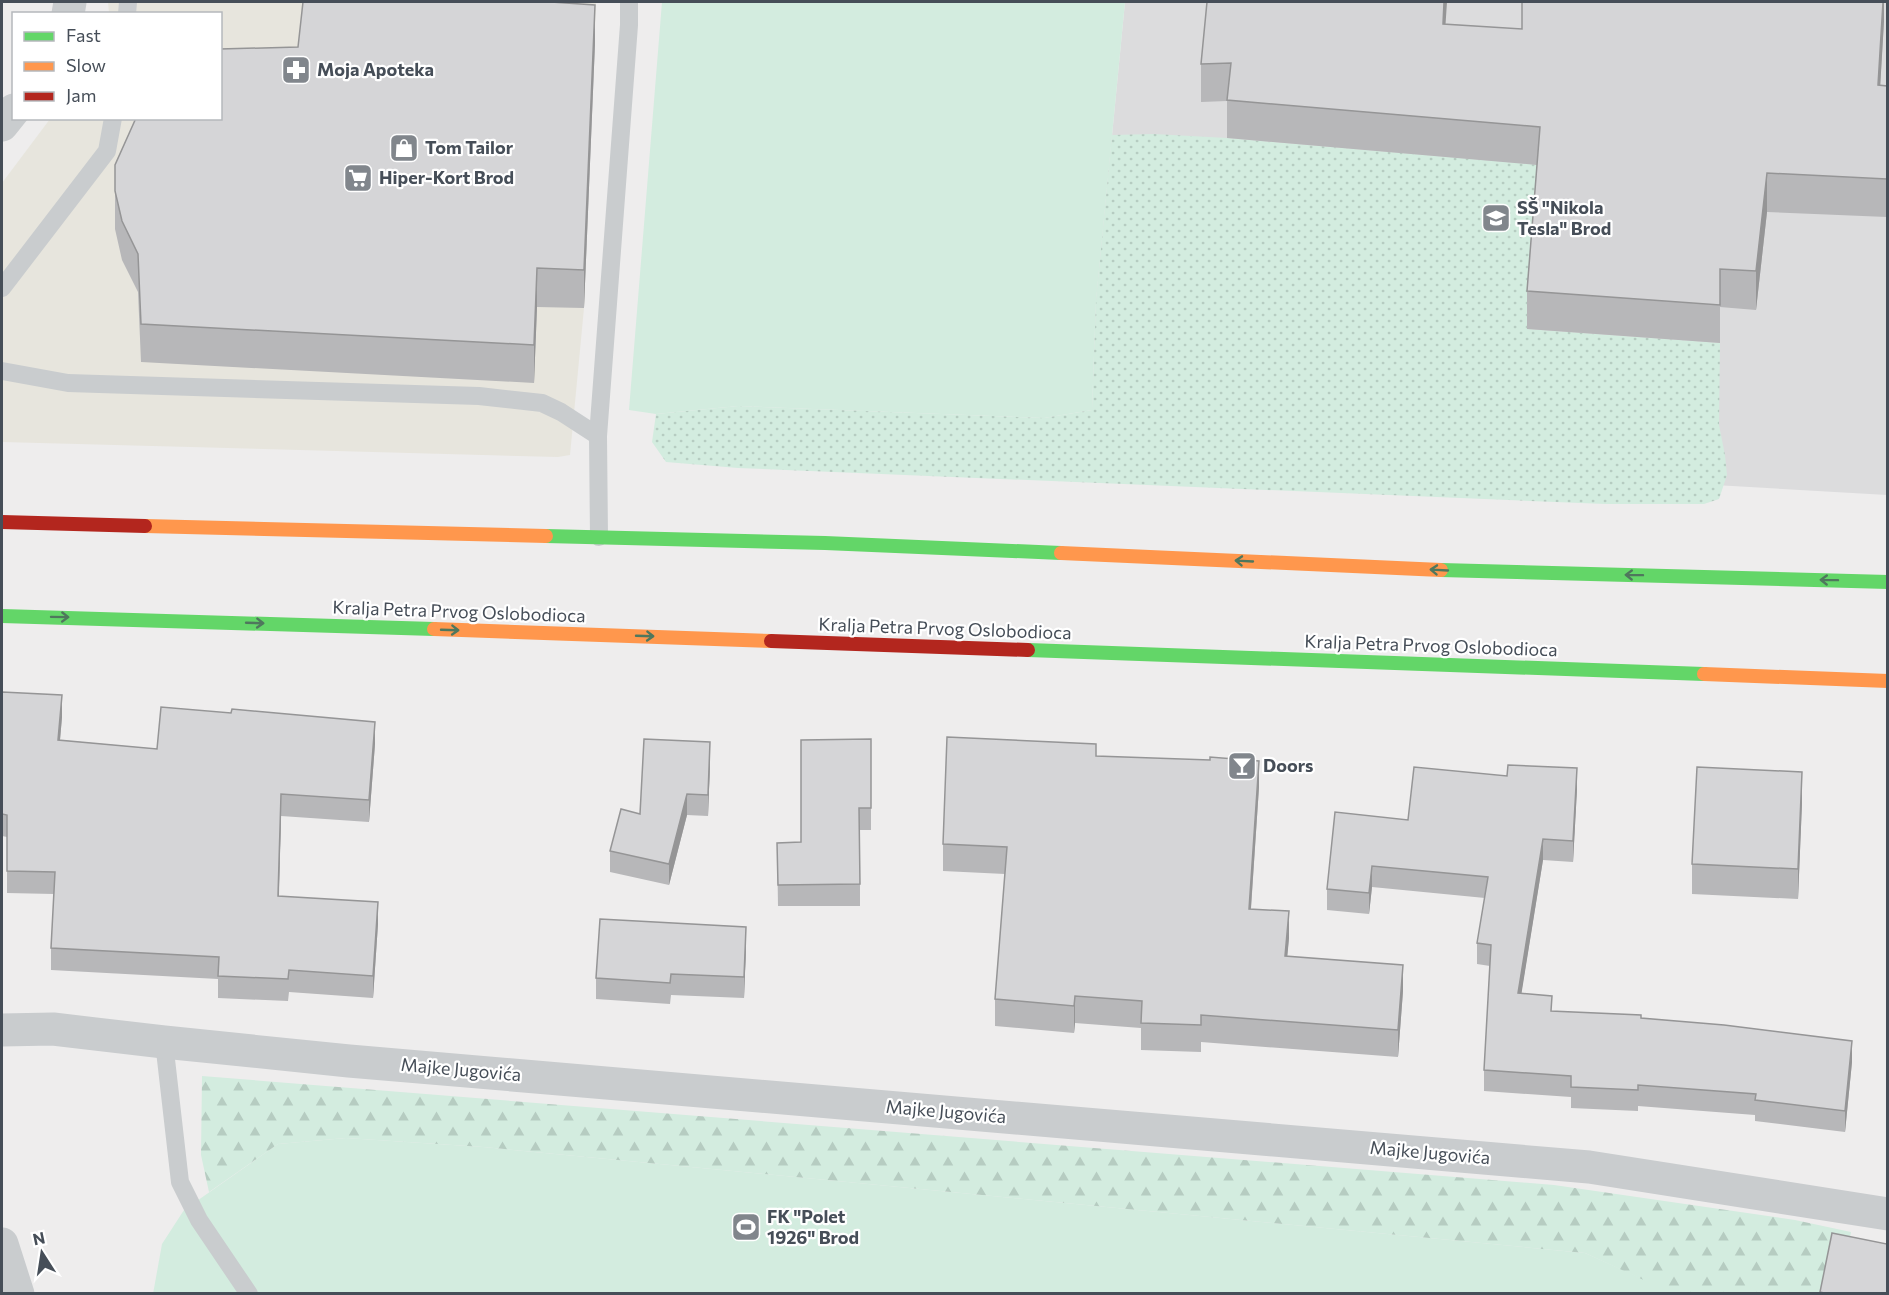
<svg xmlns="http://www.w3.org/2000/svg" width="1889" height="1295" viewBox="0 0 1889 1295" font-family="Commissioner,sans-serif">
	<defs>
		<pattern id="forest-firs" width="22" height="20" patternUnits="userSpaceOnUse" patternTransform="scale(1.5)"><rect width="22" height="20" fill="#d3ecdf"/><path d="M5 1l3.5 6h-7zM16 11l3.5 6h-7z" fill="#b6ccc1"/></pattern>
		<pattern id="park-dots" width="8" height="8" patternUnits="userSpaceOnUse" patternTransform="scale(1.5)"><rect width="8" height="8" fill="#d3ecdf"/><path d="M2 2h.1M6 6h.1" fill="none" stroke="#b6ccc1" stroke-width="1.8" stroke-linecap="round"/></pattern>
	</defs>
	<rect width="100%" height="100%" fill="#eeeded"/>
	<!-- commercial -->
	<path fill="#e7e5dd" d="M108,2H596L584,308L570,455L558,457L2,442V183L50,119L220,118V14L109,13Z"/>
	<!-- education -->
	<path fill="#dcdcdd" d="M1125,2H1867L1887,3V495L1091,449L1096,301Z"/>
	<!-- grass -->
	<path fill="#d3ecdf" d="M662,2H1125L1096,301L1092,410L1044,418L738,406L656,414L629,410Z
		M346,1138L483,1147L1585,1253L1674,1293L153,1294L162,1244L184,1210L278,1144Z"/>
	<!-- forest -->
	<path fill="url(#forest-firs)" d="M202,1076L1554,1185L1795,1220L1851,1232L1840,1293L1674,1294L1585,1253L483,1147L346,1138L278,1144L209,1192L201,1155Z"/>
	<!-- park -->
	<path fill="url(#park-dots)" d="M1154,134L1227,138L1540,165L1527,329L1720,343L1719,425L1725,455L1727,475L1719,499L1704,504H1605L738,468L666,462L652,442L656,414L738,406L1044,418L1092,410L1096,301L1112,135Z"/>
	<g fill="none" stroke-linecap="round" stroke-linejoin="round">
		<!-- lane -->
		<path stroke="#c9ccce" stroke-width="18" d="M127,14L128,2
			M2,288L107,151L113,118
			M2,371L68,383L479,396L542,403L561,412L598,436
			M599,537L598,436L629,25V2
			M164,1042L180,1182L199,1220L249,1294"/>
		<!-- street -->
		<path stroke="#c9ccce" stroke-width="33" d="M68,14L70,2
			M2,125L14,110
			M2,1030L53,1029L164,1042L349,1061L1589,1167L1888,1214
			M2,1244L18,1294"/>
		<!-- fast -->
		<path stroke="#63d668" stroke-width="14" d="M546,536L825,543L1061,553
			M1441,570L1888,582
			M2,616L434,629
			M1028,650L1704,674"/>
		<!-- slow -->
		<path stroke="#ff974d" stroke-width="14" d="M145,526L546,536
			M1061,553L1441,570
			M434,629L771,641
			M1704,674L1888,681"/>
		<!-- jam -->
		<path stroke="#b3261e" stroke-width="14" d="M2,522L145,526
			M771,641L1028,650"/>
	</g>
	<!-- wall -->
	<path fill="#b7b7b9" d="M1884,2V21L1880,86H1887V217L1767,212L1756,310L1720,307V343L1527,329V291L1537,165L1227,138V101L1201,102V64L1446,24L1522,29Z
		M595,43L584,308L537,307L534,383L141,362L138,292L122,260L115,229V165Z
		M2,692L62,717L60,740L157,749L375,744L369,822L281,816L279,896L378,924L373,998L289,992L288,1001L218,998V979L51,970V948L54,894L7,893V837L2,836Z
		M871,739V830H860V906H778L777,843L801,842Z
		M1096,756L1259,787L1251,909L1289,938L1287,956L1403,991L1398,1057L1201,1042V1052L1141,1050V1028L1075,1023L1074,1033L995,1026V999L1005,874L943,871V844Z
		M710,763L708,816L687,815L669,885L610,872V851Z
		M1507,776L1577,789L1573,862L1543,860L1521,994L1552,1011L1641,1018L1852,1062L1845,1132L1755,1121V1115L1638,1106V1111L1571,1108V1097L1484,1091V1070L1490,966L1477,964V943L1485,898L1372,887L1369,914L1327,910V889L1408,820Z
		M1802,803L1798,899L1692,894V864Z
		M746,948L744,998L671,995L670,1004L596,999V978Z"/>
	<!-- shaded-wall -->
	<path fill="#959596" d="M1444,2H1447L1443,62V24Z
		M1883,2H1884V21L1878,124V85Z
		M595,5V43L584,308V270Z
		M1767,173V212L1756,310V271Z
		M537,268V307L534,383V345Z
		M62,695V717L58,762V740Z
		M375,722V744L369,822V800Z
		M710,742V763L708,816V795Z
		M1259,761V787L1249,936V909Z
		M1577,768V789L1573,862V841Z
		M1802,772V803L1798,899V869Z
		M281,794V816L278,918V896Z
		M687,794V815L669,885V864Z
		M1543,839V860L1518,1015V993Z
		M1372,866V887L1369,914V893Z
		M378,902V924L373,998V976Z
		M1289,911V938L1285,982V956Z
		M746,927V948L744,998V977Z
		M1403,965V991L1398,1057V1030Z
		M1075,996V1023L1074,1033V1006Z
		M1852,1041V1062L1845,1132V1111Z"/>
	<!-- building -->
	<path fill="#d5d5d7" stroke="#959596" stroke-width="1.5" d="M303,2H551L595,5L584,270L537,268L534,345L141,324L138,254L122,221L115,191V165L136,118H220V49L298,47Z
		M1207,2H1444L1443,24L1522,29V2H1883L1878,85L1887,86V179L1767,173L1756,271L1720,269V305L1527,291L1540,127L1227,100L1231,63L1201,64Z
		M2,692L62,695L58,740L157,749L161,707L231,713L232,709L375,722L369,800L281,794L278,896L378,902L373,976L289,970L288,979L218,976L219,957L51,948L55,872L7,871V815L2,814Z
		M947,737L1096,744V756L1210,760V757L1259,761L1249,909L1289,911L1285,956L1403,965L1398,1030L1201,1015V1025L1141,1023L1142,1001L1075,996L1074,1006L995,999L1007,847L943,844Z
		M644,739L710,742L708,795L687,794L669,864L610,851L621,809L640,814Z
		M871,739V808H859L860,884L778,885L777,843L801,842V740Z
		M1508,765L1577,768L1573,841L1543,839L1518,993L1552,996L1551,1011L1641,1015V1018L1724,1025L1852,1041L1845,1111L1755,1100L1756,1094L1638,1085V1090L1571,1087V1076L1484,1070L1491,945L1477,943L1488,877L1372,866L1369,893L1327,889L1335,812L1408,820L1414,767L1507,776Z
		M1697,767L1802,772L1798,869L1692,864Z
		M600,919L746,927L744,977L671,974L670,983L596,978Z
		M1832,1233L1887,1244V1293H1824L1820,1292Z"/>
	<!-- one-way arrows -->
	<defs><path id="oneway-shaft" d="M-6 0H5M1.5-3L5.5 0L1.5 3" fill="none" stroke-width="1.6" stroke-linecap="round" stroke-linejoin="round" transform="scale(1.5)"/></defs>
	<g stroke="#4f775d">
		<use href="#oneway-shaft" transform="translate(1244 561) rotate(-177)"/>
		<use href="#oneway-shaft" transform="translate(1439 570) rotate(-177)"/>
		<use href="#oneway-shaft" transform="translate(1634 575) rotate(-179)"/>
		<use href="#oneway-shaft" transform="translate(1829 580) rotate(-179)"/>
		<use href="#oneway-shaft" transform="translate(60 617) rotate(1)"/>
		<use href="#oneway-shaft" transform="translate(255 623) rotate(2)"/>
		<use href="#oneway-shaft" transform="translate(450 630) rotate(2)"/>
		<use href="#oneway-shaft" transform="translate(645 636) rotate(2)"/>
	</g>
	<!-- icons -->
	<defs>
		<g id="pharmacy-square" transform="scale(1.5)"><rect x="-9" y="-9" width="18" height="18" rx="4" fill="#81868c" stroke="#fff"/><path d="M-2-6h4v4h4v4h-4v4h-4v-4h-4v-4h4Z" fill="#fff"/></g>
		<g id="shop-square" transform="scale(1.5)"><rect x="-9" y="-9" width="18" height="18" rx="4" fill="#81868c" stroke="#fff"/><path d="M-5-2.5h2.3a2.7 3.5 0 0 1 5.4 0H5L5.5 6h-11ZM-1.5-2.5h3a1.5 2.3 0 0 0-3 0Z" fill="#fff"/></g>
		<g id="supermarket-square" transform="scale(1.5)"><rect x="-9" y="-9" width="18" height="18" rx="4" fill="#81868c" stroke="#fff"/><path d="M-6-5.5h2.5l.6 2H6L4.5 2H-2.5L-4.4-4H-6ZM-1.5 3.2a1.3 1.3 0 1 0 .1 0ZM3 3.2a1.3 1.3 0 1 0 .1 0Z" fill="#fff"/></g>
		<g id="school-square" transform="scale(1.5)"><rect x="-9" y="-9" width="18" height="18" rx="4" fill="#81868c" stroke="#fff"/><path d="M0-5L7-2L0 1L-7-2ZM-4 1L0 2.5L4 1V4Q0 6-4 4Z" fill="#fff"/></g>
		<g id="bar-square" transform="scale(1.5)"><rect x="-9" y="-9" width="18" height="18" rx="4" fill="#81868c" stroke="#fff"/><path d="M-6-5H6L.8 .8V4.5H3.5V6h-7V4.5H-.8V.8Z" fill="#fff"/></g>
		<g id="stadium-square" transform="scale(1.5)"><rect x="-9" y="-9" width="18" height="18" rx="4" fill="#81868c" stroke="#fff"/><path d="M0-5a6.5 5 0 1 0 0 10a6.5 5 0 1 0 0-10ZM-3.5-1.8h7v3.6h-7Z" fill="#fff"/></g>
	</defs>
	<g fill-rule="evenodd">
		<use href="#pharmacy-square" x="296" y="70"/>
		<use href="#shop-square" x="404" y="148"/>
		<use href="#supermarket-square" x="358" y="178"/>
		<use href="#school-square" x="1496" y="218"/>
		<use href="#bar-square" x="1242" y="766"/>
		<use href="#stadium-square" x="746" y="1227"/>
	</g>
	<g text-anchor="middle" stroke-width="4.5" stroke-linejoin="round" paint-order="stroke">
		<!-- poi labels -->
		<g font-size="18" font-weight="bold" fill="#464e58" stroke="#fff" text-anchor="start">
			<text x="317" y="76">Moja Apoteka</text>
			<text x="425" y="154">Tom Tailor</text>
			<text x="379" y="184">Hiper-Kort Brod</text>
			<text x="1517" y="214">SŠ "Nikola<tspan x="1517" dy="21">Tesla" Brod</tspan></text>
			<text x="1263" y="772">Doors</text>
			<text x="767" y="1223">FK "Polet<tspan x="767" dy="21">1926" Brod</tspan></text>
		</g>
		<!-- street labels -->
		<g font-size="18" fill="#464e58" stroke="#fff">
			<text transform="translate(459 612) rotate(2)" y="6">Kralja Petra Prvog Oslobodioca</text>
			<text transform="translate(945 629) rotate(2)" y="6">Kralja Petra Prvog Oslobodioca</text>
			<text transform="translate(1431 646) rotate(2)" y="6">Kralja Petra Prvog Oslobodioca</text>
			<text transform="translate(461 1070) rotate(5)" y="6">Majke Jugovića</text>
			<text transform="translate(946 1112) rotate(5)" y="6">Majke Jugovića</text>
			<text transform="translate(1430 1153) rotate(5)" y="6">Majke Jugovića</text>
		</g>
	</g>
	<!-- border -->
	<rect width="1889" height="1295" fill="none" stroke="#464e58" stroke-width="6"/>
	<!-- legend -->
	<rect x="12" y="12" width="210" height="108" fill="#ffffff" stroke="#b5b8bc" stroke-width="1.5"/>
	<rect x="24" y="32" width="30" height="9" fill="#63d668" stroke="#b5b8bc" stroke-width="1.5"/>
	<text x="66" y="42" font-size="18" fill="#464e58">Fast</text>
	<rect x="24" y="62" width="30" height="9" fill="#ff974d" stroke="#b5b8bc" stroke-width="1.5"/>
	<text x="66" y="72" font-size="18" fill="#464e58">Slow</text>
	<rect x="24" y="92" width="30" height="9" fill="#b3261e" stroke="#b5b8bc" stroke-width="1.5"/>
	<text x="66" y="102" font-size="18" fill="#464e58">Jam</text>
	<!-- north arrow -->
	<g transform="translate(42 1253) rotate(348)" stroke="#ffffff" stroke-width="4.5" paint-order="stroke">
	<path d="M0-4.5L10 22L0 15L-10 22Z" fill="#464e58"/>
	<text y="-9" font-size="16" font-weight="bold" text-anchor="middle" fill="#464e58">N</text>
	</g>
</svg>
